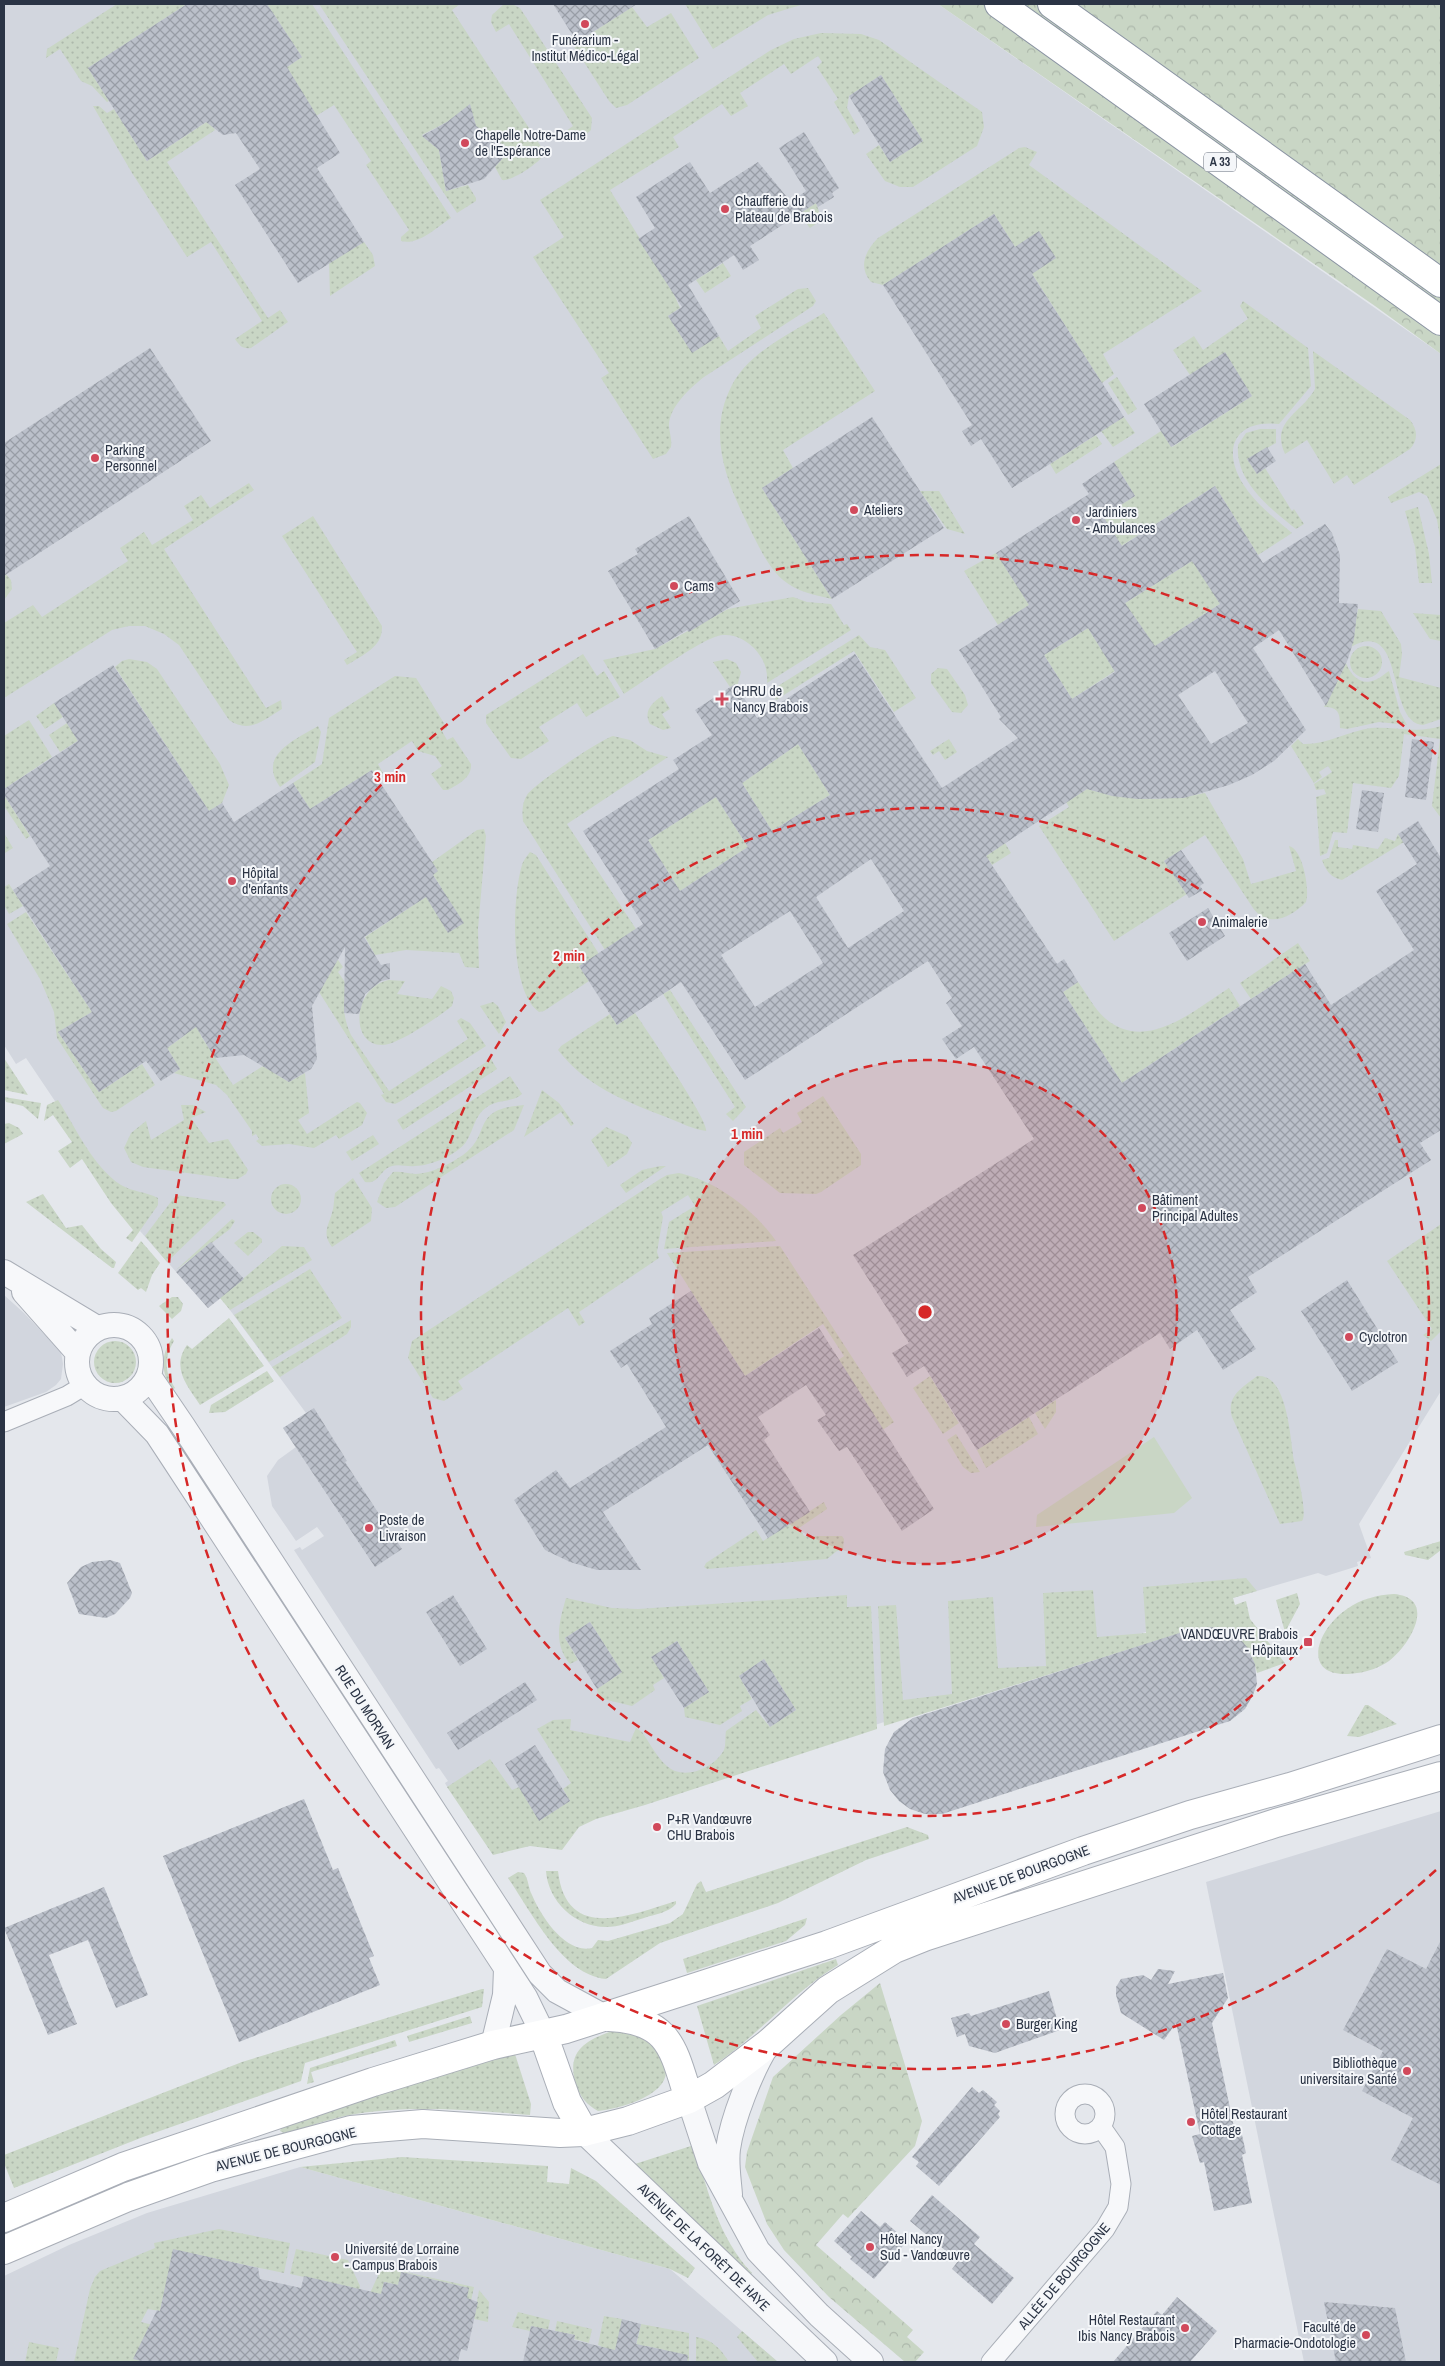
<svg xmlns="http://www.w3.org/2000/svg" width="1445" height="2366" viewBox="0 0 1445 2366" font-family="'Archivo Narrow',sans-serif">
	<defs>
		<pattern id="grass-dots" width="8" height="8" patternUnits="userSpaceOnUse" patternTransform="scale(1.25)"><rect width="8" height="8" fill="#c9d6c5"/><path d="M2 2h.1M6 6h.1" fill="none" stroke="#adb8ab" stroke-width="1.8" stroke-linecap="round"/></pattern>
		<pattern id="forest-crowns" width="20" height="18" patternUnits="userSpaceOnUse" patternTransform="scale(1.25)"><rect width="20" height="18" fill="#c9d6c5"/><path d="M2 6a3 3 0 1 1 6 0M12 15a3 3 0 1 1 6 0" fill="none" stroke="#adb8ab"/></pattern>
		<pattern id="building-cross-hatch" width="8" height="8" patternUnits="userSpaceOnUse" patternTransform="scale(1.25)"><rect width="8" height="8" fill="#bbc0ca"/><path d="M0 0l8 8M0 8l8-8" fill="none" stroke="#989da6"/></pattern>
	</defs>
	<rect width="100%" height="100%" fill="#e4e7ec"/>
	<!-- built -->
	<path fill="#d2d6de" d="M4,4H938L1441,354V1391L1359,1524L1371,1558L1357,1562L1358,1566L1326,1576L1318,1573L1233,1598V1602L884,1722L494,1853L446,1785L445,1783L448,1781L439,1768L436,1769L294,1550L300,1547L302,1550L324,1536L317,1527L296,1541L272,1506L267,1476L278,1460L296,1447L283,1428L306,1413L221,1298L208,1308L140,1231L141,1229L26,1058L16,1064L4,1045Z
		M4,1295L24,1313L61,1352L63,1364L61,1379L56,1385L46,1392L4,1407Z
		M1441,1811V2362H1304L1206,1882Z
		M300,2167L670,2269L778,2362H4V2276L69,2245L147,2213Z"/>
	<!-- grass -->
	<path fill="url(#grass-dots)" d="M117,4H187L88,68L109,101L107,102L92,86L81,81L60,49L46,58L47,49Z
		M267,4H312L451,218C437,227 418,246 401,241V237L409,230L366,165L371,161L334,105L316,116L240,98L302,57Z
		M319,4H460L452,10L542,148V157C537,164 511,182 502,180L495,167L510,150L476,126L470,105L447,122L422,135L439,150L446,191L468,185L476,198V201L457,213Z
		M504,4H512L520,8L592,118L591,130L582,138L571,141L562,134L573,126L509,24L496,32L491,22L492,15Z
		M685,4H804L768,15L713,49Z
		M632,7L647,27L671,13L699,58L627,105L616,108L609,101L573,45Z
		M821,33L861,34L879,40L982,112L984,127L977,146L913,187H900L885,181L866,154L879,145L890,162L923,141L881,75L849,96L847,108L860,131L854,135L834,102L838,99L817,67L822,62L818,56L791,74L784,64L740,93L748,106L731,116L722,104L673,137L679,147L610,190L674,294L680,308L668,316L692,352L719,336L728,351L761,328L755,316L798,289L808,288L816,301L813,306L704,377C690,388 668,408 669,427C670,434 672,440 671,447L666,454L653,459L601,378L609,373L533,257L564,237L540,200L771,50L794,39Z
		M93,106H99L107,113L114,109L147,161L208,121L215,130L167,162L268,318L280,310L288,322L251,348C242,349 240,346 235,339L262,321L211,242L187,257L132,173Z
		M1025,147L1037,152L1029,165L1202,291L1103,354L1114,374L1102,383L994,214L883,285L871,282C858,267 865,251 878,238L1019,148Z
		M816,203L822,220L810,228L799,214Z
		M364,242L373,255L375,266L330,296L329,263Z
		M723,263L731,276L705,293L696,280Z
		M1243,301L1308,348L1311,386L1279,424C1236,419 1221,448 1243,484C1255,503 1274,518 1292,533L1258,555L1215,486L998,625L964,571L996,553L1015,582L1103,516L1135,496L1114,462L1161,431L1172,447L1252,396L1225,353L1190,375L1173,350L1194,336L1203,350L1248,319L1240,306Z
		M824,313L875,391L783,450L793,468L762,488L832,599C815,595 797,592 783,580C768,567 759,547 750,529C727,483 706,435 732,385C750,351 793,332 824,313Z
		M1313,351L1410,420C1418,430 1418,440 1410,449L1354,485L1347,475L1334,484L1307,440L1285,454C1270,421 1301,414 1315,389Z
		M1117,377L1137,409L1128,415L1108,383Z
		M1124,417L1135,433L1113,447L1101,431Z
		M1260,429H1276V443L1247,459L1257,474L1265,468L1292,511L1294,509L1304,524L1296,529C1271,509 1235,482 1238,445L1246,433Z
		M1096,435L1102,444L1056,474L1050,464Z
		M1441,464V543L1437,520L1427,496L1419,492L1391,503L1388,497Z
		M249,483L254,490L164,549L266,708L281,700L282,709C264,720 249,734 229,720L179,645L164,634L145,626H129L112,630L4,698V623L33,605L42,617L128,561L120,548L144,532L152,545L193,520L184,506L201,495L210,508Z
		M920,491H939L965,534L947,529Z
		M1418,507L1429,554L1432,583H1419L1415,547L1405,511Z
		M313,516L382,626C383,647 363,655 347,665L344,660L357,652L282,536Z
		M1192,561L1226,600L1149,650L1125,603Z
		M6,574L11,580L12,589L4,600V575Z
		M793,597L807,602L831,604L844,625L847,624L851,630L767,683C768,669 764,659 754,648C746,640 735,634 723,635C702,637 645,681 624,694L603,660L655,649L728,609Z
		M1358,609L1381,611L1401,644L1402,654L1399,677L1441,688V719L1423,725C1385,723 1407,616 1351,647Z
		M1413,613L1441,615V641L1430,639Z
		M1088,628L1115,671L1072,699L1044,655Z
		M859,635L870,647L885,650L916,698L894,712L854,651L776,700L770,691Z
		M1350 662a16 16 0 1 1 32 0a16 16 0 1 1-32 0Z
		M583,654L597,676L604,671L620,697L586,717L577,703L539,727L549,741L521,759L511,758L486,723V715Z
		M129,659L147,662L157,669L220,764L229,785L222,803L209,811L115,667L122,661Z
		M727,659L736,663L741,672L737,687L735,684L730,687L713,662Z
		M1346,663C1351,676 1361,686 1375,680C1381,678 1385,673 1389,671L1400,712L1407,725L1379,722L1347,729L1340,728C1340,715 1340,707 1324,707Z
		M938,668L947,669L965,695L968,705L961,713L952,712L931,683V674Z
		M395,676L416,678L447,728L442,731L447,740L453,737L471,764C472,778 458,784 448,790H443L431,774L442,766L435,756L418,751L412,741L378,764L383,773L377,778L372,770L310,809L293,783L322,764L329,718Z
		M662,696L670,709L662,714L671,728L663,730L650,724C643,711 652,703 662,696Z
		M54,703L63,717L45,729L36,716Z
		M29,720L52,757L4,789V736Z
		M67,723L78,741L60,752L49,735Z
		M318,726L321,732L315,762L280,787C257,755 295,740 318,726Z
		M1441,726V818L1432,806L1440,739L1404,734L1399,776L1391,788L1353,783L1347,833L1333,832L1327,853L1320,856L1316,797L1326,794L1324,789L1316,790L1314,784L1332,772L1328,766L1319,772L1322,777L1314,783L1291,746L1298,739L1303,744C1326,745 1349,731 1371,728C1396,726 1417,734 1441,726Z
		M613,736L630,740L647,751L668,757L567,824L636,929L605,950L523,821C522,812 522,803 527,795C534,784 600,740 613,736Z
		M949,739L957,752L945,760L939,751L933,755L930,751Z
		M798,744L830,795L772,831L742,783Z
		M1087,789C1127,800 1164,802 1205,793L1243,859L1251,884L1296,871L1289,846C1303,849 1310,890 1306,902C1292,917 1268,929 1253,908L1205,835L1164,861L1187,894L1114,941L1039,826L1069,807L1066,802Z
		M4,795L30,836L26,839L4,806Z
		M716,797L748,847L680,891L648,840Z
		M484,829L486,836L478,929L479,968L465,967L459,953L406,950L375,955L365,937L441,887L433,875L432,862L477,830Z
		M4,833L13,848L5,853L4,851Z
		M1398,834L1404,842L1342,880C1330,877 1326,871 1322,860L1329,858L1335,840H1338V847L1352,849L1353,845L1378,849L1385,838L1395,841Z
		M1005,843L1011,853L992,865L986,856Z
		M530,852L536,855L599,954L579,966L589,981L544,1011L539,1012C509,991 512,897 522,865C523,861 527,856 530,852Z
		M9,884L23,906L9,914L4,905V887Z
		M26,912L92,1012L58,1032L99,1092L142,1064L155,1085L116,1111L111,1112L103,1108L57,1038L54,1012L40,979L7,924Z
		M1298,943L1310,961L1251,999L1240,983Z
		M336,957L343,967L338,972L349,988C341,1005 344,1019 351,1035L389,1091L468,1039L457,1021L461,1018L470,1023L486,1046L401,1101L395,1104L386,1102L381,1095L384,1094L319,992Z
		M389,980L405,981L397,994L432,999L441,986L451,991L454,998L452,1006C440,1016 396,1046 382,1045C348,1044 354,986 389,980Z
		M1078,982C1087,994 1095,1010 1106,1019C1147,1053 1194,1010 1229,988L1240,1006L1122,1083L1063,992Z
		M670,990L746,1107L733,1121L726,1114L735,1107L663,994Z
		M227,992L201,1036L233,1085L263,1066L289,1082L305,1073L309,1113L298,1120L307,1134L357,1102L360,1103L367,1113L362,1125L339,1139L336,1135L314,1148L289,1144L262,1146L256,1141L259,1139L256,1134L252,1136V1131L227,1095L216,1085L174,1073L180,1069L167,1048L184,1036Z
		M493,1002L498,1006L506,1022L499,1034L480,1006Z
		M635,1013C645,1028 710,1122 706,1131C692,1129 679,1122 666,1117C624,1101 586,1086 558,1050L561,1046L610,1014L617,1025Z
		M4,1058L28,1095L4,1090Z
		M491,1059L497,1069L403,1130L397,1120Z
		M510,1076L522,1094C512,1103 498,1099 487,1107C474,1116 474,1130 466,1142C457,1155 430,1166 415,1166C407,1167 400,1164 392,1166C380,1169 379,1185 365,1182L359,1173Z
		M542,1090L559,1103L574,1124L571,1126L561,1112L524,1137Z
		M823,1096L861,1154V1165L821,1192L816,1194L780,1193L744,1165V1152L780,1128L783,1133L802,1122L797,1113Z
		M4,1097L41,1103L38,1119L23,1106L6,1102Z
		M58,1100C76,1128 93,1167 121,1185C133,1192 147,1192 158,1198V1205L132,1242L126,1238L133,1230L111,1203L82,1159L70,1168L58,1151L72,1142L53,1115L44,1121L47,1105Z
		M181,1105H193L206,1112L191,1118L209,1143L228,1139L248,1170L246,1174L238,1179H231L143,1167L131,1162L124,1148L131,1133L146,1121L151,1140L184,1120Z
		M524,1105L514,1130L395,1207L386,1208L377,1202L384,1183L393,1172C401,1171 408,1174 416,1174C432,1173 450,1164 463,1155C493,1134 469,1109 524,1105Z
		M9,1123L19,1128L23,1134L4,1144V1124Z
		M606,1127L627,1136L632,1143L627,1154L608,1167L591,1140Z
		M373,1135L379,1144L352,1161L346,1152Z
		M660,1166H666L626,1193L620,1185L642,1170Z
		M679,1173C717,1181 754,1210 776,1241L664,1249L669,1222L695,1206L688,1195L661,1212L663,1217L657,1252L659,1258L579,1312L585,1322L579,1326L568,1308L458,1381L463,1389L444,1401L433,1398L408,1358L412,1341L660,1179L667,1175Z
		M353,1178L372,1208L371,1221L332,1247C322,1233 328,1227 332,1213C334,1207 334,1199 335,1193Z
		M271 1199a15 15 0 1 1 30 0a15 15 0 1 1-30 0Z
		M43,1194L66,1228L82,1225L101,1249L116,1262L114,1268H112L26,1202Z
		M176,1195L224,1202L226,1205L167,1262L145,1236Z
		M232,1219L235,1221L230,1229L175,1271Z
		M1441,1224V1331L1431,1341L1423,1335L1432,1329L1387,1261Z
		M248,1232H253L262,1239V1242L248,1256L234,1243Z
		M141,1241L160,1263L152,1275L146,1292L141,1288L138,1290L118,1273Z
		M282,1246L304,1247L312,1260L230,1310L220,1298Z
		M780,1246L894,1422L881,1431L837,1361L844,1356L823,1324L745,1376L667,1253Z
		M310,1269L342,1318L269,1362L234,1315Z
		M172,1297H178L183,1304L181,1311L172,1319L159,1306Z
		M229,1318L264,1366L200,1405C187,1385 171,1368 187,1345L192,1349Z
		M351,1320V1327L347,1334L280,1377L272,1367Z
		M172,1338L174,1341C164,1358 164,1371 175,1388L172,1390C161,1371 160,1357 172,1338Z
		M94 1362a21 21 0 1 1 42 0a21 21 0 1 1-42 0Z
		M267,1371L274,1381L225,1412L209,1413L211,1405Z
		M930,1376L959,1423L943,1434L913,1388Z
		M1257,1376C1288,1373 1290,1439 1294,1461C1297,1472 1308,1514 1302,1521L1280,1524L1232,1417C1226,1396 1242,1388 1257,1376Z
		M1056,1400V1412L1045,1429L1035,1413Z
		M1029,1417L1038,1434L986,1468L977,1450Z
		M956,1434L980,1472L971,1473L963,1467L947,1440Z
		M824,1502L827,1509L799,1528L804,1536H842L844,1539L843,1550L837,1551L827,1559L707,1569L704,1567L706,1563L756,1530L763,1541Z
		M1441,1541V1550L1428,1560L1405,1555L1404,1552Z
		M1246,1578L1257,1591L1233,1598L1235,1605L1246,1601L1250,1619L1285,1663L1257,1673C1251,1642 1229,1625 1197,1628L884,1726L878,1606L896,1605L903,1700L952,1694L948,1601L993,1597L998,1668L1046,1666L1043,1593L1093,1590L1097,1637L1146,1633L1143,1587Z
		M1297,1593L1300,1604L1285,1632L1276,1600Z
		M1394,1594C1438,1598 1410,1645 1389,1661C1380,1667 1368,1672 1357,1673C1300,1682 1314,1631 1347,1609C1361,1599 1377,1595 1394,1594Z
		M847,1595V1607L871,1606L877,1729L645,1805L596,1819L579,1827L562,1850L530,1846L493,1855L447,1787L490,1759L512,1790L519,1787L540,1820L570,1801L563,1789L571,1783L537,1729L553,1720L571,1719L570,1730L630,1742L636,1728L642,1732C650,1743 659,1762 671,1769C688,1779 715,1767 724,1750C726,1745 725,1736 726,1731L756,1710L770,1727L796,1710L764,1659L739,1676L752,1699L740,1706L742,1711L720,1725L685,1717L684,1708L709,1692L677,1641L652,1657L664,1678L653,1685L655,1690L632,1706L599,1698L597,1689L622,1672L590,1622L565,1638L578,1660L570,1664C553,1643 559,1623 566,1598L612,1608L638,1609Z
		M1365,1705H1368L1397,1724L1359,1737L1347,1736Z
		M907,1827L928,1835L929,1839L866,1860L778,1903L660,1943L606,1979C562,1975 531,1911 508,1878L518,1872L524,1873C529,1880 528,1888 532,1895C541,1916 565,1954 592,1948L598,1940L608,1941L670,1923L683,1914L697,1884L701,1881L706,1892Z
		M546,1871H558C566,1943 631,1915 676,1901V1904C668,1913 655,1914 644,1918C631,1922 619,1927 606,1927C575,1927 548,1901 546,1871Z
		M807,1918L805,1925L786,1941L687,1973L683,1959Z
		M836,1959L838,1965C792,1993 758,2036 714,2065L697,2006Z
		M482,1989H484L482,2007L305,2063L301,2081L143,2137L14,2188L4,2163V2155L242,2062Z
		M470,2016L472,2023L409,2042L407,2036Z
		M618,2029L653,2041C657,2049 665,2061 666,2070C668,2096 618,2109 598,2111C586,2104 581,2098 576,2085C565,2049 588,2039 618,2029Z
		M395,2040L397,2046L311,2072L314,2082L307,2084L310,2068Z
		M514,2051L531,2104L530,2115C470,2110 391,2103 333,2119C317,2123 301,2129 286,2134L280,2131L282,2126Z
		M694,2145C707,2189 719,2239 752,2273L749,2276L635,2164Z
		M402,2157L548,2166L547,2182L569,2184L571,2168L596,2181L695,2268L688,2278L670,2269L300,2167Z
		M219,2229L290,2243L284,2273L174,2250L160,2311L148,2309L141,2322L157,2326L133,2359L146,2362H74L90,2289L95,2277L100,2271L155,2248L154,2243Z
		M296,2249L348,2260L360,2286L343,2362H335L351,2287L290,2274Z
		M382,2267L474,2287L471,2301L466,2300L468,2288L402,2272L398,2285L384,2282L380,2301L370,2293Z
		M479,2290L489,2302L488,2322L474,2319Z
		M518,2312L550,2320L548,2330L531,2326L530,2331L512,2327Z
		M604,2316L622,2319L619,2362L598,2358L601,2346L598,2345Z
		M557,2321L592,2329L589,2343L574,2339L575,2335L555,2331Z
		M641,2324L689,2333V2362H662L665,2350L646,2346L642,2362H626L627,2354L634,2355Z
		M742,2331L778,2362H758L737,2337Z
		M696,2337C713,2340 720,2348 729,2362H696Z
		M29,2342L59,2348L56,2362H25Z"/>
	<!-- forest -->
	<path fill="url(#forest-crowns)" d="M938,4H1441V354L1375,306Z
		M880,1983L922,2121L915,2146L848,2218L843,2214L816,2245L913,2330L907,2337L924,2352L915,2362H905L829,2297L784,2250L767,2224L745,2167L747,2152L773,2077L841,2015Z"/>
	<!-- park -->
	<path fill="#c9d6c5" d="M1154,1437L1192,1498L1174,1513L1036,1527L1037,1515Z"/>
	<!-- building -->
	<path fill="url(#building-cross-hatch)" fill-rule="evenodd" d="M187,4H267L302,57L287,67L340,153L317,168L364,242L298,283L235,185L260,169L236,133L223,135L206,122L147,161L88,68Z
		M553,4H637L577,42Z
		M881,75L923,141L890,162L849,96Z
		M470,104L476,126L510,150L484,179L446,191L439,150L422,136L447,122Z
		M804,132L839,188L832,193L834,197L818,207L816,203L750,246L759,260L743,270L734,255L688,285L719,336L692,353L668,316L682,307L638,239L655,228L636,197L690,162L710,193L758,162L791,202L806,191L779,148Z
		M994,214L1015,247L1039,231L1056,258L1032,274L1124,417L1012,488L981,439L971,446L962,431L972,425L883,285Z
		M150,348L211,441L4,576V443Z
		M1225,352L1252,396L1171,447L1144,404Z
		M872,417L944,528L832,599L762,488Z
		M1267,447L1276,461L1257,474L1247,459Z
		M1114,462L1135,496L1103,516L1122,546L1215,486L1263,563L1325,524L1332,533L1340,555L1339,603L1358,604L1354,639L1348,659L1326,706L1279,630L1253,648L1306,730L1274,761L1252,775L1229,785L1184,798L1137,799L1112,796L1087,789L986,856L1057,964L1064,959L1078,982L1063,992L1122,1083L1305,964L1331,1005L1414,950L1376,891L1417,864L1398,834L1418,821L1441,858V1130L1420,1143L1431,1160L1248,1277L1257,1292L1230,1310L1256,1349L1223,1370L1197,1330L1170,1349L1160,1333L977,1450L924,1366L907,1377L892,1353L909,1343L853,1255L1034,1139L974,1047L956,1059L942,1039L962,1026L946,1003L952,998L928,961L745,1080L681,982L617,1025L579,966L643,924L583,831L679,769L673,760L712,735L695,710L735,684L757,718L855,654L942,788L1018,738L999,719L1001,717L959,650L1029,605L996,553L1089,494L1082,484ZM1192,561L1220,604L1155,646L1125,603ZM1088,628L1115,672L1072,699L1044,655ZM1215,671L1248,723L1211,744L1178,695ZM798,744L830,795L772,831L742,783ZM716,797L748,847L680,891L648,840ZM871,859L904,911L848,948L816,897ZM790,911L823,963L755,1007L721,955Z
		M689,516L740,601L689,632L687,630L655,649L608,571L638,554L635,549Z
		M113,665L209,811L222,803L234,822L293,783L310,809L372,770L438,871L433,875L464,923L448,933L426,897L364,937L381,965L390,963V979L381,981L365,994L359,1014L344,1013L345,947L312,1006L317,1059L311,1069L289,1082L244,1055L215,1058L196,1027L167,1048L180,1069L161,1081L146,1061L99,1092L58,1032L92,1012L13,890L50,866L4,795V789L78,741L54,703Z
		M1412,739L1434,742L1426,800L1405,797Z
		M1362,790L1384,793L1378,832L1356,829Z
		M1181,850L1204,883L1200,886L1203,890L1189,898L1164,861Z
		M1208,908L1225,936L1187,961L1169,933Z
		M211,1242L244,1279L208,1308L176,1272Z
		M1347,1280L1398,1362L1352,1391L1301,1311Z
		M691,1291L745,1376L819,1328L934,1509L902,1531L847,1447L839,1451L817,1420L826,1415L806,1385L758,1417L770,1435L764,1440L810,1512L768,1538L708,1445L603,1512L641,1570H597L570,1562L545,1550L514,1500L556,1470L570,1488L666,1427L627,1364L621,1368L610,1351L652,1324L649,1318Z
		M314,1408L347,1461L345,1462L402,1549L375,1567L283,1428Z
		M110,1560L120,1563L132,1593L130,1598L115,1614L106,1618L79,1614L67,1583L81,1567L92,1562Z
		M453,1595L487,1649L460,1666L426,1612Z
		M590,1622L622,1672L597,1689L565,1638Z
		M1211,1627L1226,1630L1240,1639L1247,1647L1255,1664L1257,1684L1253,1695L1245,1709L1230,1721L942,1814H925L910,1809L899,1801L890,1790L883,1772L885,1749L894,1732L913,1718L1192,1629Z
		M677,1641L709,1692L684,1708L651,1657Z
		M764,1659L796,1710L770,1727L739,1676Z
		M525,1682L537,1700L458,1750L447,1733Z
		M535,1745L570,1801L539,1821L505,1764Z
		M304,1799L333,1870L338,1868L374,1956L369,1958L380,1985L239,2042L163,1856Z
		M104,1887L148,1995L116,2008L88,1940L49,1955L77,2024L48,2035L4,1928Z
		M1441,1940V2185L1391,2160L1413,2118L1362,2091L1383,2051L1343,2030L1387,1949L1426,1969Z
		M1158,1969L1175,1971L1168,1984L1223,1973L1228,1998L1212,2023L1234,2127L1240,2126L1246,2153L1242,2155L1252,2203L1214,2211L1204,2162L1200,2163L1192,2136L1200,2134L1176,2023L1164,2040L1121,2013L1116,1995V1987L1121,1979L1143,1975L1151,1980Z
		M1049,1991L1060,2030L995,2053L969,2046L965,2034L957,2037L951,2018L969,2013L971,2016Z
		M972,2087L979,2093L983,2090L997,2102L994,2105L1000,2111L998,2114L1000,2117L939,2186L916,2166L919,2162L912,2157Z
		M932,2195L980,2237L974,2244L1014,2278L992,2304L952,2269L958,2261L910,2221Z
		M861,2211L880,2227L885,2222L907,2241L874,2279L850,2259L852,2257L834,2241Z
		M173,2249L258,2268L260,2279L301,2288L304,2276L381,2294L384,2282L398,2285L401,2272L469,2288L467,2298L478,2302L467,2351L461,2349L458,2362H146L133,2359L157,2310L160,2311Z
		M1177,2297L1217,2331L1190,2362H1113L1157,2311L1162,2315Z
		M1324,2302L1395,2308L1406,2362H1336Z
		M622,2319L641,2324L636,2344L688,2355L687,2362H523L531,2326L575,2335L574,2340L615,2350Z"/>
	<g fill="none" stroke-linecap="round" stroke-linejoin="round">
		<!-- minor casing -->
		<g stroke="#a9aeb7" stroke-width="21">
			<path id="minor" d="M4,1422L67,1396L85,1385
				M1065 2114a20 20 0 1 1 40 0a20 20 0 1 1-40 0Z
				M991,2362L1105,2229L1118,2207L1121,2184L1115,2147L1101,2127"/>
		</g>
		<!-- tertiary casing -->
		<g stroke="#a9aeb7" stroke-width="26">
			<path id="tertiary" d="M4,1272L97,1328
				M24,1292L78,1353
				M77 1362a37 37 0 1 1 74 0a37 37 0 1 1-74 0Z
				M149,1376L183,1426L540,1974L557,1991L603,2016
				M122,1398L157,1434L180,1469L525,1997L543,2034
				M493,2045L505,1995L506,1969
				M689,2099L710,2163L758,2251L819,2315L871,2362
				M584,2132L825,2362
				M730,2195C729,2180 726,2164 728,2149C732,2119 752,2069 768,2044"/>
		</g>
		<!-- secondary casing -->
		<g stroke="#a9aeb7" stroke-width="30">
			<path id="secondary" d="M609,2017C670,2020 673,2048 689,2099
				M543,2034L567,2102L584,2132
				M4,2218L123,2167L373,2082L493,2045L566,2029L687,1990L827,1945L1083,1851L1190,1815L1290,1787L1441,1739
				M4,2250L128,2197L210,2168L351,2130L423,2124L560,2133L584,2132L628,2121L689,2099L714,2085L769,2043L828,1990L894,1949L924,1937L1276,1823L1441,1776"/>
		</g>
		<!-- motorway casing -->
		<g stroke="#8b94a3" stroke-width="30">
			<path id="motorway" d="M999,4L1441,321
				M1052,4L1441,283"/>
		</g>
		<!-- minor -->
		<use href="#minor" stroke="#f7f8fa" stroke-width="19"/>
		<!-- tertiary -->
		<use href="#tertiary" stroke="#f7f8fa" stroke-width="24"/>
		<!-- secondary -->
		<use href="#secondary" stroke="#fff" stroke-width="28"/>
		<!-- motorway -->
		<use href="#motorway" stroke="#fff" stroke-width="28"/>
	</g>
	<!-- distance rings -->
	<circle cx="925" cy="1312" r="252" fill="#d62828" fill-opacity=".12"/>
	<g fill="none" stroke="#d62828" stroke-width="2.5" stroke-dasharray="9 6">
		<circle cx="925" cy="1312" r="252"/>
		<circle cx="925" cy="1312" r="504"/>
		<path d="M1436 1870A757 757 0 1 1 1436 754"/>
	</g>
	<!-- markers -->
	<g fill="#d1495b" stroke="#f4f6f9" stroke-width="2">
		<circle cx="585" cy="24" r="5"/>
		<circle cx="465" cy="143" r="5"/>
		<circle cx="725" cy="209" r="5"/>
		<circle cx="95" cy="458" r="5"/>
		<circle cx="854" cy="510" r="5"/>
		<circle cx="1076" cy="520" r="5"/>
		<circle cx="674" cy="586" r="5"/>
		<path d="M719.5 691.5h5v5h5v5h-5v5h-5v-5h-5v-5h5z"/>
		<circle cx="232" cy="881" r="5"/>
		<circle cx="1202" cy="922" r="5"/>
		<circle cx="1142" cy="1208" r="5"/>
		<circle cx="1349" cy="1337" r="5"/>
		<circle cx="369" cy="1528" r="5"/>
		<rect x="1303" y="1637" width="10" height="10" rx="2.5"/>
		<circle cx="657" cy="1827" r="5"/>
		<circle cx="1006" cy="2024" r="5"/>
		<circle cx="1407" cy="2071" r="5"/>
		<circle cx="1191" cy="2122" r="5"/>
		<circle cx="870" cy="2247" r="5"/>
		<circle cx="335" cy="2257" r="5"/>
		<circle cx="1185" cy="2328" r="5"/>
		<circle cx="1366" cy="2335" r="5"/>
	</g>
	<g text-anchor="middle" stroke-width="4" stroke-linejoin="round" paint-order="stroke">
		<!-- shield labels -->
		<rect fill="#f4f6f9" stroke="#676e7b" stroke-width="1" x="1204" y="152.5" width="32" height="19" rx="4"/>
		<g font-size="12" font-weight="bold" fill="#2b3445">
			<text x="1220" y="166">A 33</text>
		</g>
		<!-- poi labels -->
		<g font-size="14" fill="#2b3445" stroke="#f4f6f9" text-anchor="start">
			<text x="585" y="45" text-anchor="middle">Funérarium -<tspan x="585" dy="16">Institut Médico-Légal</tspan></text>
			<text x="475" y="140">Chapelle Notre-Dame<tspan x="475" dy="16">de l'Espérance</tspan></text>
			<text x="735" y="206">Chaufferie du<tspan x="735" dy="16">Plateau de Brabois</tspan></text>
			<text x="105" y="455">Parking<tspan x="105" dy="16">Personnel</tspan></text>
			<text x="864" y="515">Ateliers</text>
			<text x="1086" y="517">Jardiniers<tspan x="1086" dy="16">- Ambulances</tspan></text>
			<text x="684" y="591">Cams</text>
			<text x="733" y="696">CHRU de<tspan x="733" dy="16">Nancy Brabois</tspan></text>
			<text x="242" y="878">Hôpital<tspan x="242" dy="16">d'enfants</tspan></text>
			<text x="1212" y="927">Animalerie</text>
			<text x="1152" y="1205">Bâtiment<tspan x="1152" dy="16">Principal Adultes</tspan></text>
			<text x="1359" y="1342">Cyclotron</text>
			<text x="379" y="1525">Poste de<tspan x="379" dy="16">Livraison</tspan></text>
			<text x="1298" y="1639" text-anchor="end">VANDŒUVRE Brabois<tspan x="1298" dy="16">- Hôpitaux</tspan></text>
			<text x="667" y="1824">P+R Vandœuvre<tspan x="667" dy="16">CHU Brabois</tspan></text>
			<text x="1016" y="2029">Burger King</text>
			<text x="1397" y="2068" text-anchor="end">Bibliothèque<tspan x="1397" dy="16">universitaire Santé</tspan></text>
			<text x="1201" y="2119">Hôtel Restaurant<tspan x="1201" dy="16">Cottage</tspan></text>
			<text x="880" y="2244">Hôtel Nancy<tspan x="880" dy="16">Sud - Vandœuvre</tspan></text>
			<text x="345" y="2254">Université de Lorraine<tspan x="345" dy="16">- Campus Brabois</tspan></text>
			<text x="1175" y="2325" text-anchor="end">Hôtel Restaurant<tspan x="1175" dy="16">Ibis Nancy Brabois</tspan></text>
			<text x="1356" y="2332" text-anchor="end">Faculté de<tspan x="1356" dy="16">Pharmacie-Ondotologie</tspan></text>
		</g>
		<!-- street labels -->
		<g font-size="14" fill="#2b3445" stroke="#f4f6f9">
			<text transform="translate(365 1707) rotate(57)" y="5">RUE DU MORVAN</text>
			<text transform="translate(1021 1874) rotate(-20)" y="5">AVENUE DE BOURGOGNE</text>
			<text transform="translate(286 2149) rotate(-14)" y="5">AVENUE DE BOURGOGNE</text>
			<text transform="translate(704 2247) rotate(44)" y="5">AVENUE DE LA FORÊT DE HAYE</text>
			<text transform="translate(1064 2276) rotate(-50)" y="5">ALLÉE DE BOURGOGNE</text>
		</g>
	</g>
	<circle cx="925" cy="1312" r="8" fill="#d62828" stroke="#f4f6f9" stroke-width="2.5"/>
	<g font-size="15" text-anchor="middle" font-weight="bold" fill="#d62828" stroke="#f4f6f9" stroke-width="4" stroke-linejoin="round" paint-order="stroke">
		<text x="390" y="782">3 min</text>
		<text x="569" y="961">2 min</text>
		<text x="747" y="1139">1 min</text>
	</g>
	<!-- border -->
	<rect width="1445" height="2366" fill="none" stroke="#2b3445" stroke-width="10"/>
</svg>
